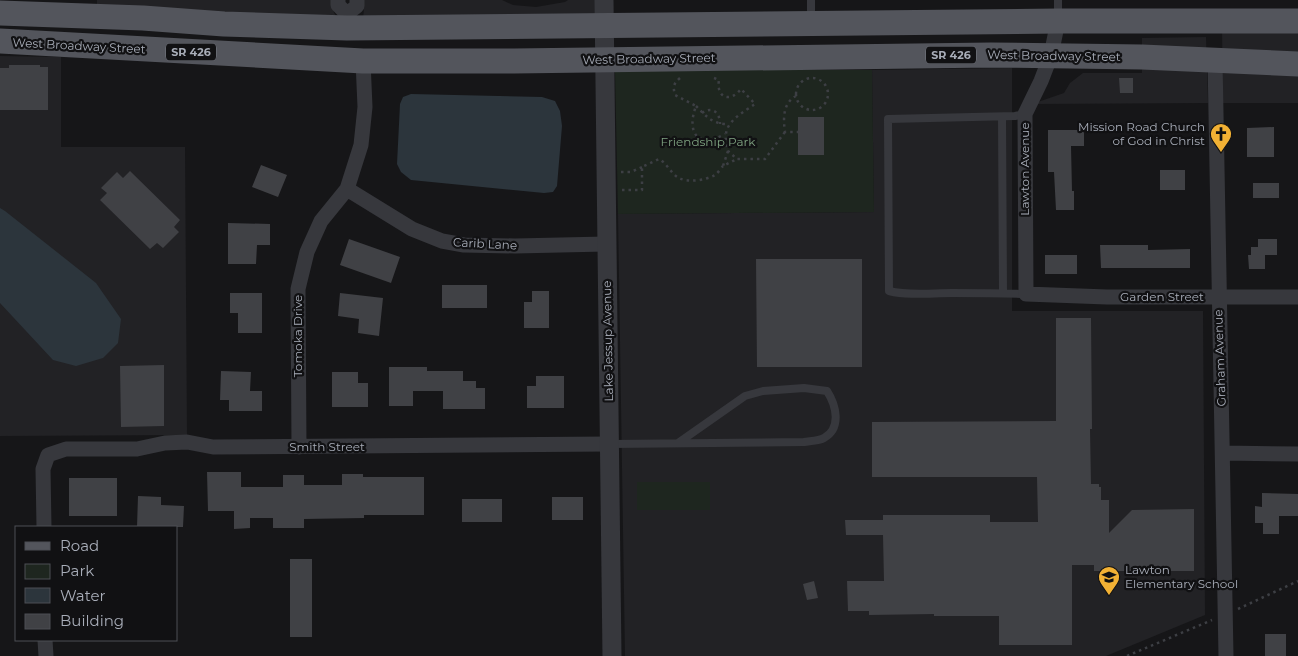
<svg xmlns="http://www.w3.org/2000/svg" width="1298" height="656" viewBox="0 0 1298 656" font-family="Montserrat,sans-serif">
	<rect width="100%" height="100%" fill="#161618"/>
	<!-- built -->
	<path fill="#222225" d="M97,0H332L334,13L339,20L97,24Z
		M364,0H502L513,5L536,7L565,2L568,0H597V18L363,20L364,8Z
		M1222,29H1298V103H1223Z
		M1206,37L1208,103L1032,104L1064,93L1070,83L1083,73H1142V38Z
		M0,56L61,57V147H185L187,435L0,436Z
		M1012,68V311H1203L1205,615L1106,656H625L618,214L874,212L872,70Z"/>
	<!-- green -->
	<path fill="#1e261f" d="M615,70H872L874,212L618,214Z
		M637,482H710V510H637Z"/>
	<!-- water -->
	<path fill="#2c353c" d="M411,94L542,97L555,101L560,111L562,126L557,186L553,192L544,193L411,180L401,172L397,164L400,104L403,97Z
		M0,208L5,211L96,283L121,319L118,343L103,358L76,366L53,360L0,303Z"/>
	<!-- building -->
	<path fill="#404145" d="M9,65H40V67H48V110H0V68H9Z
		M1119,78H1133V93H1120Z
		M798,117H824V155H798Z
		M1274,127V157H1247V128Z
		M1048,130H1084V146H1071L1072,191H1074V210H1056L1054,172H1048Z
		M261,165L287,175L278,197L252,187Z
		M1160,170H1185V190H1160Z
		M130,171L180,220L174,227L179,232L163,248L157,243L150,249L100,200L107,193L101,188L117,172L123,178Z
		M1253,183H1279V198H1253Z
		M228,223L270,224V245H257L256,264H228Z
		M349,239L400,257L391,283L340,265Z
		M1258,239H1277V255H1265V269H1249L1248,255H1251V247H1258Z
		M1100,245H1148V250L1190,249V268H1101Z
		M1045,255H1077V274H1045Z
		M756,259H862V367H757Z
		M442,285H487V308H442Z
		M532,291H549V328H524V302H532Z
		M230,293H262V333H238V313H230Z
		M340,293L383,298L379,336L358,333L359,319L338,316Z
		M1056,318H1091L1092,429H1090L1091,484H1099V487H1101V500H1109V533L1132,510L1194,509V571H1094V565H1072V645H999V616H934V614L869,615V611H848L847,581H884L883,535H846L845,520H883V515H990V522H1038L1037,477H872V422L1056,421Z
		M164,365V426L121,427L120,366Z
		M389,367H427V371H463V381H476V388H485V409H443V391H413V406H389Z
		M221,371L251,372L250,391H262V411H229V400H220Z
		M332,372H358V383H368V407H332Z
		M536,376H564V408H527V386H536Z
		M207,472H241V487H283V475H304V485H342V474H363V477H424V515H364V518L304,519V528H273V518H250V528L234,529V511H208Z
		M69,478H117V516H69Z
		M1262,493L1298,494V516H1279V534H1263V523H1255V506L1262,507Z
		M138,496L161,497V505L184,506L183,527H137Z
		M552,497H583V520H552Z
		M462,499H502V522H462Z
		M290,559H312V637H290Z
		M814,581L818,598L807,600L803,584Z
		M1265,634H1286V656H1265Z"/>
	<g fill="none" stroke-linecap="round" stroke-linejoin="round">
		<!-- path -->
		<path stroke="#3d3f44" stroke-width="2.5" stroke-dasharray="2.5 4" stroke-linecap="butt" d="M680,78C673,84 673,87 675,95L696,106C686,133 698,149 725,134
			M714,78L719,80C716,98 730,103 741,89L755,104C745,111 726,121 726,135C725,140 727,146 728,151L737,159H765L785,132
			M796 94a16 16 0 1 1 32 0a16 16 0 1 1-32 0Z
			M796,96C783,103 783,118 785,132H798
			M696,106C705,115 711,123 725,124L728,127
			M702,113C712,106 720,112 720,124
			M728,151L723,166L737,159
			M621,172H631L642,167
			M622,190H642V167L659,159C667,163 671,174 679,178C689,183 706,180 715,175C718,173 721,168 723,166
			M1238,609L1298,581
			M1127,656L1212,620"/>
		<!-- service -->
		<path stroke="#37383d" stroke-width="8" d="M811,0V20
			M1058,0V17
			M1025,114L1015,116L888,119L889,291C909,296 931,293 952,293C976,293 1001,293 1026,294
			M1002,117L1003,293
			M610,444L804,442C809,441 819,441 824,438C842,428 836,405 827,391L804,388L763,391L745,396L678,443"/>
		<!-- minor -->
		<path stroke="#37383d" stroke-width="15" d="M338,0V5L347,14
			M1058,21L1051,55L1041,81L1025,114L1026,294L1107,297H1298
			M347,28V14L357,6V0
			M1215,59L1226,656
			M347,189L412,229L442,241L464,245L515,246L606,244
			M299,447L298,289L307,252L321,221L347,189L361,145L365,107L363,61
			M1223,453L1298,454
			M44,527L43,469L48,455L66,449H137L165,443L187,442L213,447L609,444
			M45,640L46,656"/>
		<!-- tertiary -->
		<path stroke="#37383d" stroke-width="19" d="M604,0L612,656"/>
		<!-- primary -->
		<path stroke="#53555c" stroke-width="25" d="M0,13L143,18L224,24L347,28L1058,21H1298
			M0,41L363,61H514L991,55L1142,57L1298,64"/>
	</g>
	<!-- icons -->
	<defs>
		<g id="church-pin" transform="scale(1.125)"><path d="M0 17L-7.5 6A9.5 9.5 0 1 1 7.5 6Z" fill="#f2b134" stroke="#111113"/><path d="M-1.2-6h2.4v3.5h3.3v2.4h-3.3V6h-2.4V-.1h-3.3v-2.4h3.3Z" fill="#111"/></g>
		<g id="school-pin" transform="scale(1.125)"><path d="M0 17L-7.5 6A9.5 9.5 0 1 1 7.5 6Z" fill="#f2b134" stroke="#111113"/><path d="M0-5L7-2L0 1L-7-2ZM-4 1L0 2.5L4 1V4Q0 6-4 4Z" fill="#111"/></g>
	</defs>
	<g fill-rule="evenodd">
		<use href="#church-pin" x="1221" y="134"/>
		<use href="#school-pin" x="1109" y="577"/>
	</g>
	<g text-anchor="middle" stroke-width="4.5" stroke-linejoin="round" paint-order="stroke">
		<!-- shield labels -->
		<g fill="#111113" stroke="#7b7e86" stroke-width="1">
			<rect x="166" y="43.5" width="50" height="17" rx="4"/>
			<rect x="926" y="46.5" width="50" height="17" rx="4"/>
		</g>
		<g font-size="11" font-weight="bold" fill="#a8adb8">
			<text x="191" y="56">SR 426</text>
			<text x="951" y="59">SR 426</text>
		</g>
		<!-- street labels -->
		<g font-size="12" fill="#a8adb8" stroke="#111113">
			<text transform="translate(79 46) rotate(3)" y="4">West Broadway Street</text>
			<text transform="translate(1054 56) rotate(1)" y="4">West Broadway Street</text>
			<text transform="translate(649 59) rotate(-1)" y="4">West Broadway Street</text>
			<text transform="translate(1025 169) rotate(-90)" y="4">Lawton Avenue</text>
			<text transform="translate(485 244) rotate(3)" y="4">Carib Lane</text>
			<text x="1162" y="301">Garden Street</text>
			<text transform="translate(298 336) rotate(-90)" y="4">Tomoka Drive</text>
			<text transform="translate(608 341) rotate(-91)" y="4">Lake Jessup Avenue</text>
			<text transform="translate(1220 358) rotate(-92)" y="4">Graham Avenue</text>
			<text x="327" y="451">Smith Street</text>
		</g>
		<!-- poi labels -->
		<g font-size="12" fill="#a8adb8" stroke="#111113" text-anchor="end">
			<text x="1205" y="131">Mission Road Church<tspan x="1205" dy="14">of God in Christ</tspan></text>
			<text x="1125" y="574" text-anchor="start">Lawton<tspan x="1125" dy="14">Elementary School</tspan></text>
		</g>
		<!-- park labels -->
		<g font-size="12" fill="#7fa381" stroke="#111113">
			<text x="708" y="146">Friendship Park</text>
		</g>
	</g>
	<!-- legend -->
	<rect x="15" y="526" width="162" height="115" fill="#111113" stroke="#4d4f55"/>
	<rect x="25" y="542" width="25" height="8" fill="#53555c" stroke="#4d4f55"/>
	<text x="60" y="551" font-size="15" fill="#a8adb8">Road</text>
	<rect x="25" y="564" width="25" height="15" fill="#1e261f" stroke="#4d4f55"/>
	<text x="60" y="576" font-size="15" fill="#a8adb8">Park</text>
	<rect x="25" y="588" width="25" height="15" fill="#2c353c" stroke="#4d4f55"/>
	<text x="60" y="601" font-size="15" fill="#a8adb8">Water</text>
	<rect x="25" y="614" width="25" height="15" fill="#404145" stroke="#4d4f55"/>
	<text x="60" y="626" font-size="15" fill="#a8adb8">Building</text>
</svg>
